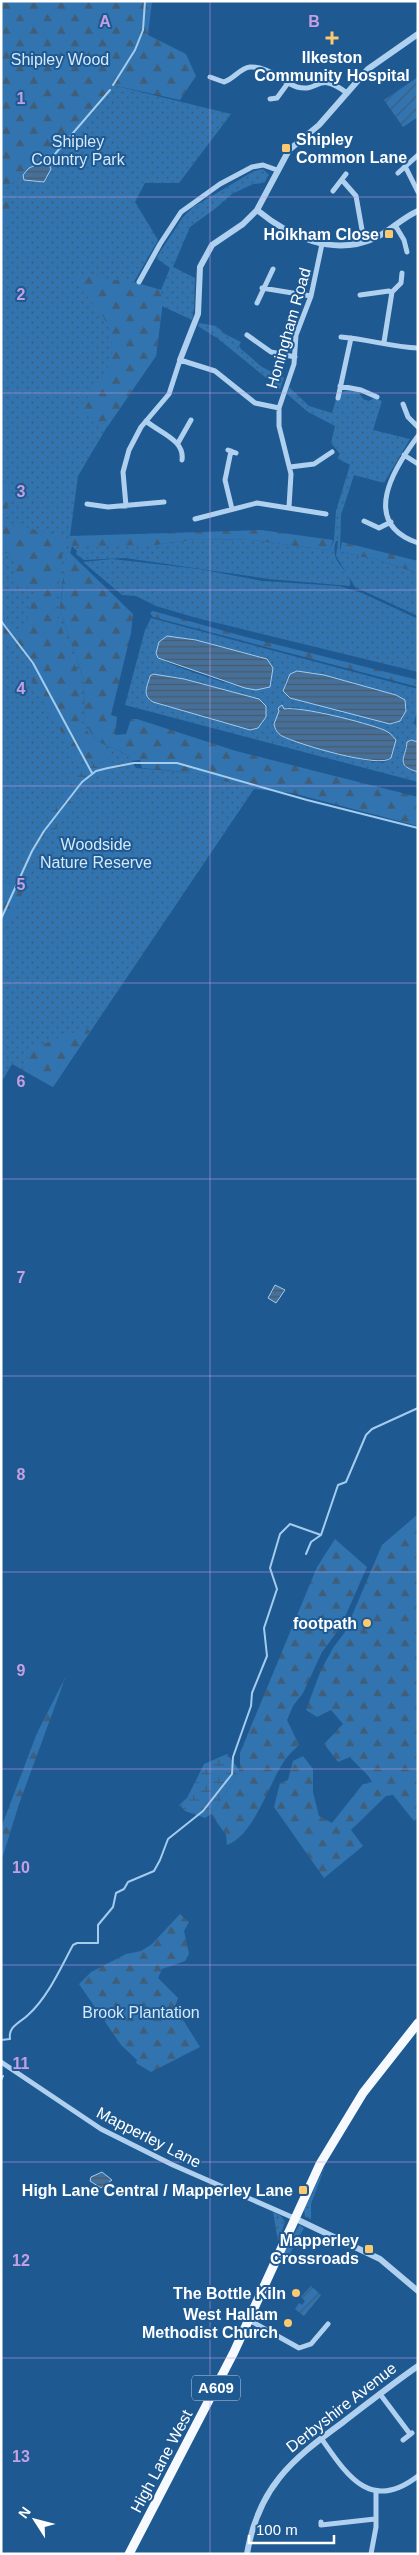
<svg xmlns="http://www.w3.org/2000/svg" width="419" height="2555" viewBox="0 0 419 2555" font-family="Arial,sans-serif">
	<defs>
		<pattern id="grass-dots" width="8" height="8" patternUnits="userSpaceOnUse" patternTransform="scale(1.25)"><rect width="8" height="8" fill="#3174b0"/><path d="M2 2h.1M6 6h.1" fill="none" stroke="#405e79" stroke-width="1.8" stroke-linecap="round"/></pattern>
		<pattern id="forest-firs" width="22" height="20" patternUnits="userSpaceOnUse" patternTransform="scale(1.25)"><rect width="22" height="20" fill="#3174b0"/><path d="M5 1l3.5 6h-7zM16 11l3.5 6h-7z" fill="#405e79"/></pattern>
		<pattern id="wetland-marsh" width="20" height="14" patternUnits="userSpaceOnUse" patternTransform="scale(1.25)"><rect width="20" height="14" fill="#3174b0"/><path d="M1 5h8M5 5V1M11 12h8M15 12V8" fill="none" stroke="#405e79"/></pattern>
		<pattern id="garden-furrows" width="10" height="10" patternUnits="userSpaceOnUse" patternTransform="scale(1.25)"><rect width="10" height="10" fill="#3174b0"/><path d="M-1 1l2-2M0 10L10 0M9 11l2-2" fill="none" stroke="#405e79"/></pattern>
		<pattern id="water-rules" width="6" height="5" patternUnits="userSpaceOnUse" patternTransform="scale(1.25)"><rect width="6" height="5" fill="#467099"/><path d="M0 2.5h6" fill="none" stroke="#4a5a6b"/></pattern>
	</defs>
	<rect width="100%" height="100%" fill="#1e5992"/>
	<!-- grass -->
	<path fill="url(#grass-dots)" fill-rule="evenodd" d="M1,1L112,85L231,114L179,183H145L135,202L158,240L134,282L161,290L170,268L156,258L183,217L193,207L254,171L263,169L269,175L264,183L253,184L232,194L216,208L190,227L173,267L195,278L194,309L192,320L162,306L156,356L117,410L78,476L70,536L154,545L196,539L252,540L329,550L334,540L336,511L350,465L337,458L340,454L331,443L335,426L308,412L287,394L289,387L309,406L332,413L336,399H340L342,392L347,390L358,391L363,399L369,401L374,398L382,401L373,430L410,439L384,483L354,475L341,515L340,552L375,559L418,573V616L355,587L336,556L338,541H336C328,565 353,569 350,586L269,579L125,558L84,560L76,554L77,551L72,546L63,581L60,609L84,681L85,723L97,741L128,755L136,768L195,773L254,789L53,1087L12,1064L1,1083Z
		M199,323L216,326L225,334L241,342L239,346L241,349L262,367L284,378L280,389L217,338L198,326Z
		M112,559L199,569L262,581L339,586L362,593L418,619V672L193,617L156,606L136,596L122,595L83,562Z
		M151,618L418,689V708L414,723L418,729V742L407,744L404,749L415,772H418V782L125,705L145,630ZM167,636L196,640L262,657L272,679L270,686C256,697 183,669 166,662L157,653ZM297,671L324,675L396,695L405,700C409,711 403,720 393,724L290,698C280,687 285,677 297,671ZM153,674L184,679L259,699C268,709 267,718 258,728L250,730L153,702L149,700V680ZM293,707L385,730C396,738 396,746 391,758C387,762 383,763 377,762C360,761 282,741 275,729L280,711Z
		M326,2164L311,2204V2219L305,2217L304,2210Z
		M273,2212L281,2216L285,2222L278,2241Z
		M299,2225L304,2228L288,2257L283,2255Z"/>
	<!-- forest -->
	<path fill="url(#forest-firs)" d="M1,1H152L148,35L186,54L196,76L180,100L112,85L98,104L52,156L31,166L1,193Z
		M8,198L11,217L1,231V200Z
		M74,273L134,283L161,290V293L164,294L156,356L108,426L76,410C99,388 124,356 106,322C98,306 82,291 70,277Z
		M8,485L10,497L6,511L12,518L1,515L2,488Z
		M1,521L58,536L64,543L55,610L81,681L82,723L96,745L112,754L104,763L95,758L73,760L70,747L29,676L32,660L24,648L12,645L1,629V613L17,631L27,623L34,592L13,578L16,562L11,554L1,552Z
		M261,530L333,540L329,550L252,540L196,539L154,545L73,546L68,539L70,536Z
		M342,542L418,561V573L375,559L340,552Z
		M69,552L133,614L131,633L111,715L117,717L115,735L126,734L131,719H137L236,751L418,797V826L292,793L254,789L195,773L142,768L140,760L131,761L128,755L97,741L85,723L84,681L60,609L67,553Z
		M153,611L246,637L418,680V687L153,617L150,613Z
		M18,878L27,881L13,917L1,935V889Z
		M86,1028L90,1031L53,1087L21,1069L33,1048Z
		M418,1514V1818L414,1821L393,1795L386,1796L351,1830L363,1846L324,1878L274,1807L280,1783L288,1780L293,1761L303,1756L313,1769V1792L319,1816L332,1823L363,1784L372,1782C367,1772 357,1766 350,1757L338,1762L324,1744L343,1724L331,1710L317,1717L306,1710L321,1670L333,1648L345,1632L382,1545Z
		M335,1539L367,1567L340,1628L322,1652L303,1693L293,1706L287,1720L299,1745C294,1750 287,1756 283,1763C268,1786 254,1835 227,1845L226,1835L211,1814L240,1771V1753L317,1567Z
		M66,1676L19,1804L1,1862V1828L37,1733Z
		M180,1914L189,1922L184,1931L189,1954L185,1961L162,1969L158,1978L178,1998L175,2007L200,2047L151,2072L136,2063L137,2060L121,2045L79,1984L91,1972L126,1954L141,1951L152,1944Z"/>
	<!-- wetland -->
	<path fill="url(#wetland-marsh)" d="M100,763H127L128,766C83,775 81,792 58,827C54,834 48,833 43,838C33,848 28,867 22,880L18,878C29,852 66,779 89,765C92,764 97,763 100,763Z
		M227,1754L240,1771L211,1814L205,1818L185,1811L179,1805L187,1798L204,1764Z"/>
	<!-- garden -->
	<path fill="url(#garden-furrows)" d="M418,77V117L403,127L384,100Z
		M311,2286L321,2295L304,2316L295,2309L299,2303L302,2305L305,2301L301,2297Z"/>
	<!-- water -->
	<path fill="url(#water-rules)" stroke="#a3ccef" d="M47,160L51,169L44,182L24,180L23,175L29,168Z
		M167,636L196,640L267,659L273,668L270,687L256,690L245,688L158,658L156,653L159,642Z
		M297,671L324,675L396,695L405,700L406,711L400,721L390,724L290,698L283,691L290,674Z
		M153,674L184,679L259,699L266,706V717L258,728L250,730L153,702C141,695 148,685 150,676Z
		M282,705L284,709C301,706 367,723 384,730C389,732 393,736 396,740L391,758C381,769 297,744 282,736C277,733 275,729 274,724L279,711L278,708Z
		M411,740L418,742V772C394,765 406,758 407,742Z
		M275,1285L285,1290L276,1303L268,1298Z
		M102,2172L112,2180L101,2188L90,2181L91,2177Z"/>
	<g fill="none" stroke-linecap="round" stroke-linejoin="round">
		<!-- stream -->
		<path stroke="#a3ccef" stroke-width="2" d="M113,85L135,50L143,30L145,1
			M55,154L110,90
			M1,621L33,663L92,773
			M1,919L32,851L44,831L82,782L96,771L108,768L134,763H177L307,800L418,828
			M306,1554L311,1542L321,1535L338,1485L346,1482L366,1435L372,1429L418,1408
			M1,2040L10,2039C8,2026 20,2023 28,2015C48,1997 60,1969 73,1945L77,1943H98V1925L113,1907L116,1893L124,1889L128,1882L154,1871L160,1860L168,1839L203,1811L232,1774L233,1757L251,1706L252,1693L267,1656L264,1628L277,1589L270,1568L280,1534L290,1524L321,1535
			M1,2080L3,2076"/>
		<!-- minor -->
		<path stroke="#afd0ee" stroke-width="5" d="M210,77L224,82C234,79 240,68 250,67C269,66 281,82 297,87C321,93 316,70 347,93
			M270,99L277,98L288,83
			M405,166L418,192
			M398,173L418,155
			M342,180L356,196L364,241
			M333,191L346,174
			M395,225L404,240L407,252
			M139,282L160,244L181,212L220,184L252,167L263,165L277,170
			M262,288L311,296
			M392,292L401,283L402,273
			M360,295L389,291L392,292L384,342
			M257,303L273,269
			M247,335L271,352L295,357
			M341,337C367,339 392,347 418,348
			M340,386L361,390L377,397
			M338,398L351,338
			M403,404L408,417L418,427
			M146,421C160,433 185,440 182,460
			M418,436C394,468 359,523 418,543
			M178,443L191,420
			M228,450L236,453
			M231,451L225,480L232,509
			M404,455L418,464
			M290,467L314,464L332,452
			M87,504L108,507L164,502
			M126,506L123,472L129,450L141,427L169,394L180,360L215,371L255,403L279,408
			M289,507L291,474L279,426V408L294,364L296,335L311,296L322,244
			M195,519L257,503L326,514
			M364,521L379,528L391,522
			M1,2062L101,2129L173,2165L294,2218
			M249,2320L299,2348L311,2344L328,2324
			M380,2394L410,2434
			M321,2438C347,2475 370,2513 418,2476
			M403,2440L412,2433
			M321,2522V2525L375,2519
			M371,2554L376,2527V2491"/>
		<!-- tertiary -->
		<path stroke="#afd0ee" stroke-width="6" d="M257,210C290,237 333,257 375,238C390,231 402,218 418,211
			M180,360L198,314L200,267L212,245L243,224L257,210L289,150L319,125L368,69L418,34
			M294,2218L380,2259L418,2291
			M247,2554C258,2488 291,2460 342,2423C367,2404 392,2384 418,2366"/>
		<!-- primary -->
		<path stroke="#f6faff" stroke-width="9" d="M129,2554L234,2352L320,2164L363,2093L418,2023"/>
	</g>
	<!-- grid -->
	<path fill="none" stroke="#c4a0e2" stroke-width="1" stroke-opacity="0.55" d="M210,1V2554M1,197H418M1,393H418M1,590H418M1,786H418M1,983H418M1,1179H418M1,1376H418M1,1572H418M1,1769H418M1,1965H418M1,2162H418M1,2358H418"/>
	<!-- markers -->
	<g fill="#fdc96e" stroke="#1e5992" stroke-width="2">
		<path d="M329.5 30.5h5v5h5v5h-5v5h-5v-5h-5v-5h5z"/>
		<rect x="281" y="143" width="10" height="10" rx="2.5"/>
		<rect x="384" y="229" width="10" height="10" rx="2.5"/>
		<circle cx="367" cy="1623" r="5"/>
		<rect x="298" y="2185" width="10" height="10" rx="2.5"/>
		<rect x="364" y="2244" width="10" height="10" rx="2.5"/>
		<circle cx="296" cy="2293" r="5"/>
		<circle cx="288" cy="2323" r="5"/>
	</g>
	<g text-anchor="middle" stroke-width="4" stroke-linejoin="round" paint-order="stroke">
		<!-- shield labels -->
		<rect fill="#1e5992" stroke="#bccdde" stroke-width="1" x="192" y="2375.5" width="48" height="25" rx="4"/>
		<g font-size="15" font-weight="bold" fill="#fff">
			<text x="216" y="2393">A609</text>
		</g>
		<!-- poi labels -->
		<g font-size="16" font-weight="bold" fill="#fff" stroke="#1e5992" text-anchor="end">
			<text x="332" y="63" text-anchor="middle">Ilkeston<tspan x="332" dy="18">Community Hospital</tspan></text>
			<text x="296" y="145" text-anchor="start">Shipley<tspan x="296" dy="18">Common Lane</tspan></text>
			<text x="379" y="240">Holkham Close</text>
			<text x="357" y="1629">footpath</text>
			<text x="293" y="2196">High Lane Central / Mapperley Lane</text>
			<text x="359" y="2246">Mapperley<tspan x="359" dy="18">Crossroads</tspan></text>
			<text x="286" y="2299">The Bottle Kiln</text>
			<text x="278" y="2320">West Hallam<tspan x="278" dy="18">Methodist Church</tspan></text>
		</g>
		<!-- park labels -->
		<g font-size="16" fill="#d5e9fa" stroke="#1e5992">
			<text x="60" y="65">Shipley Wood</text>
			<text x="78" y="147">Shipley<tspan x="78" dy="18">Country Park</tspan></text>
			<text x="96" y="850">Woodside<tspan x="96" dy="18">Nature Reserve</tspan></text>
			<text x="141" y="2018">Brook Plantation</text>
		</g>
		<!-- street labels -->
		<g font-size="16" fill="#fff" stroke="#1e5992">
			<text transform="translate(288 328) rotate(-74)" y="6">Honingham Road</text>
			<text transform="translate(149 2137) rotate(27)" y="6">Mapperley Lane</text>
			<text transform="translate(341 2407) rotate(-38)" y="6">Derbyshire Avenue</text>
			<text transform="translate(161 2461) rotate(-62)" y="6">High Lane West</text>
		</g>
	</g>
	<g font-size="16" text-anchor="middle" font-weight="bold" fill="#c4a0e2" stroke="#1e5992" stroke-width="4" stroke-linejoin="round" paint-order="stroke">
		<text x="105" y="27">A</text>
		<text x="314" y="27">B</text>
		<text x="21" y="104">1</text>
		<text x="21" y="300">2</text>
		<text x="21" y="497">3</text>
		<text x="21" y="694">4</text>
		<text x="21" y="890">5</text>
		<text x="21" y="1087">6</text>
		<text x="21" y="1283">7</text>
		<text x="21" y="1480">8</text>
		<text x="21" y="1676">9</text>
		<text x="21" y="1873">10</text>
		<text x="21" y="2069">11</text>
		<text x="21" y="2266">12</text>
		<text x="21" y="2462">13</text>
	</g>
	<!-- border -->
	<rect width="419" height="2555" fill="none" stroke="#ffffff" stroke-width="5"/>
	<!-- north arrow -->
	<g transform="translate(35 2520) rotate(306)" stroke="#1e5992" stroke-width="4" paint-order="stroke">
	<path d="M0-4L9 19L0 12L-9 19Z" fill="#ffffff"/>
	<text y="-8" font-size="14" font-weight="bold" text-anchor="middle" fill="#ffffff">N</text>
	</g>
	<!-- scale -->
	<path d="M249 2535v8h85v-8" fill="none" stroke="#ffffff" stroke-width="2.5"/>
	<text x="256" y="2535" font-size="15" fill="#ffffff" stroke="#1e5992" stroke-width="4" paint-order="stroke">100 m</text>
</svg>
